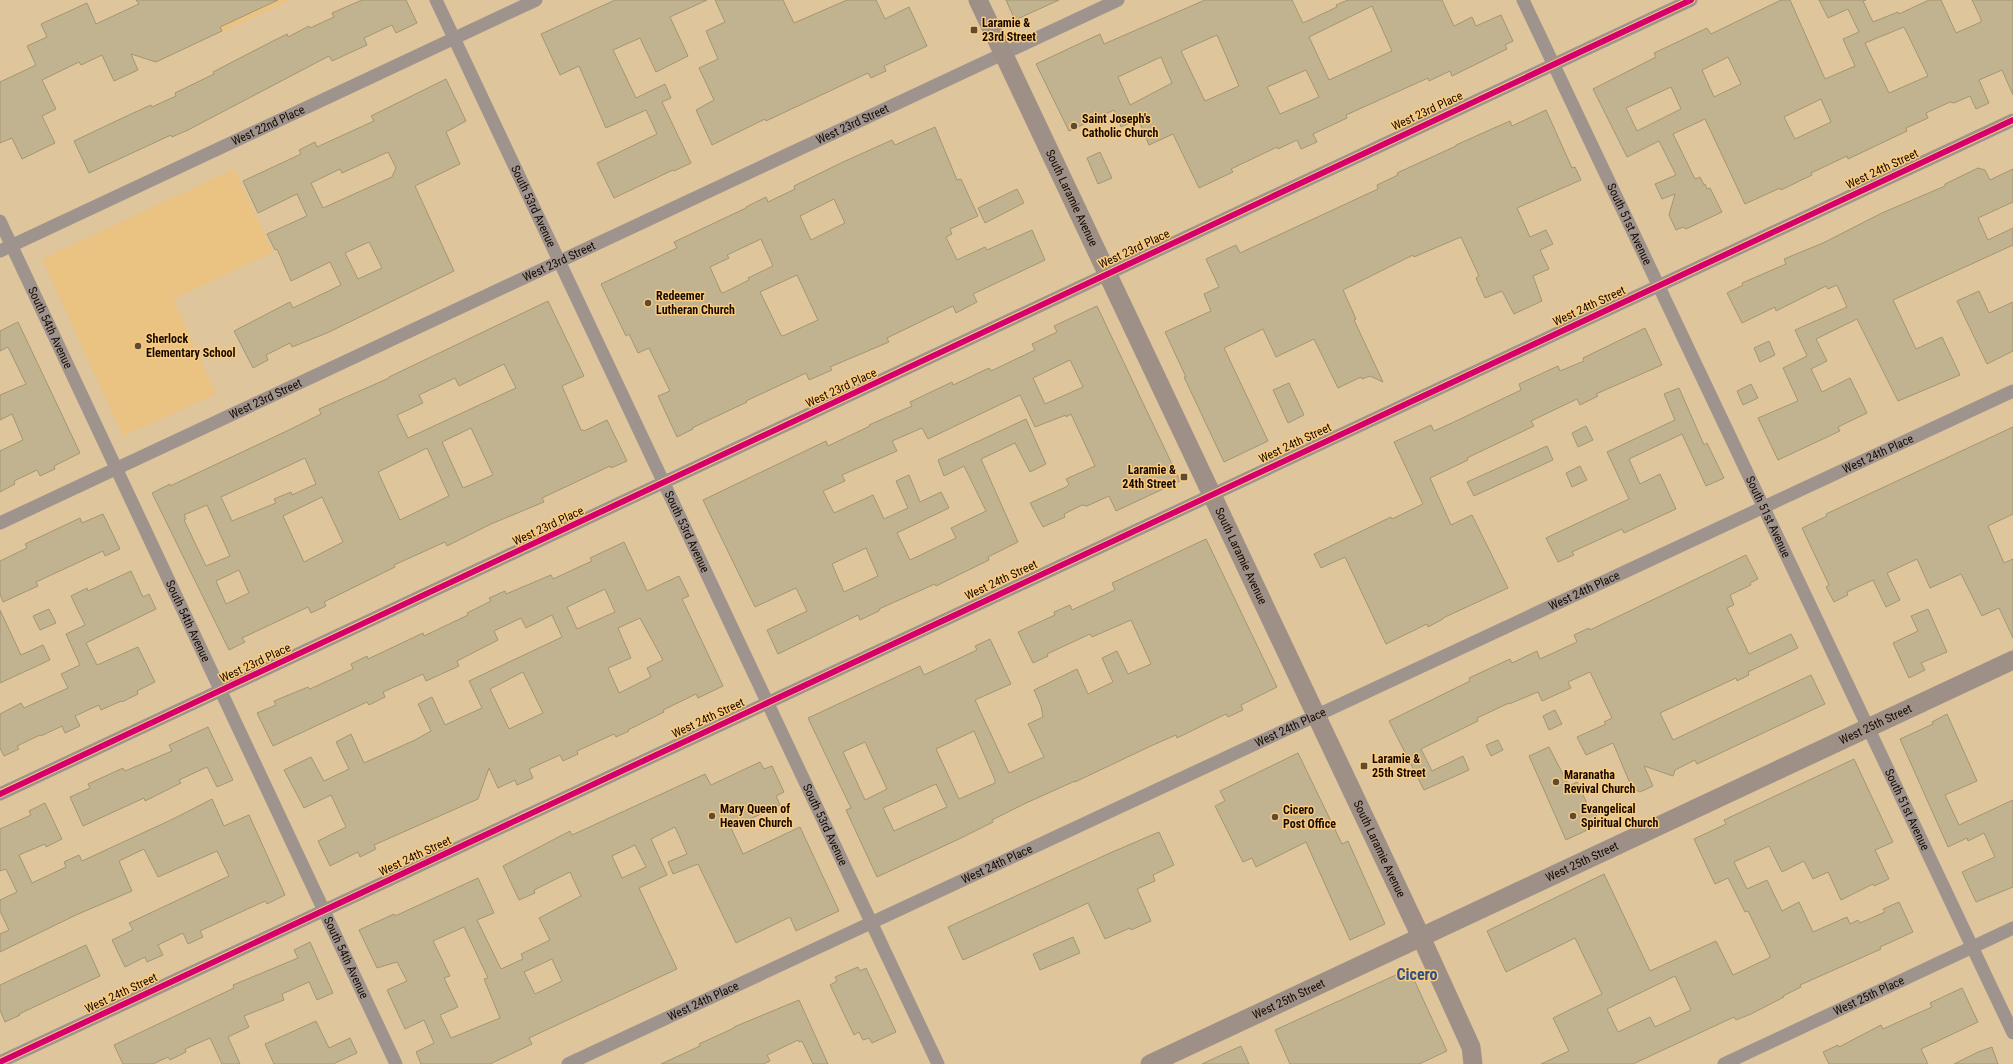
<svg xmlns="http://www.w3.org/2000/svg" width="2013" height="1064" viewBox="0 0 2013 1064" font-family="'Roboto Condensed',sans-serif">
	<rect width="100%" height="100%" fill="#dec59b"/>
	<!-- built -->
	<path fill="#eac281" d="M207,0H290L222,32Z
		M234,169L273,252L173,299L216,394L123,436L42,259Z"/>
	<!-- building -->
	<path fill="#c1b38f" stroke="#a49672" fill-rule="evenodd" d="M136,0H278L220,27L222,31L156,62L131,54L138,70L114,81L102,55L81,65L79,62L42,80L56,109L42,116L55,143L22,159L12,138L0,143V82L36,65L27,46L47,37L41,24L87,3L96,24L139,4Z
		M362,0H406L417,23L396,33L392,25L364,38L367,45L332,61L329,56L188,130L172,137L171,135L89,173L74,141L131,114L151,105L152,107L176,96L175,93L214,74L213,72L271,42L287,34L288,37L309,26L310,28L334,17L332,13Z
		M615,0H707L670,17L688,56L656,72L640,38L613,50L636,98L665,84L671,98L662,102L691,163L674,171L673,170L614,198L597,163L657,134L646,110L606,128L579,66L560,75L541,34Z
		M715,0H783L794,23L847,0H876L885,19L909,7L927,46L884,66L886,71L871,78L868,73L766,121L765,119L712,145L696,110L714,100L699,68L718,59L706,31L725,22Z
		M1006,0H1059L1015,20Z
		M1205,0H1292L1303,23L1337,7L1336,5L1348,0H1442L1454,26L1472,17L1476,26L1501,15L1513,41L1505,45L1507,49L1452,76L1450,71L1429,81L1428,78L1346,115L1347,118L1313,134L1317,142L1301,149L1297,140L1278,149L1277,147L1231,169L1233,172L1199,188L1173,134L1149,145L1138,119L1121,127L1114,110L1069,131L1036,64L1100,34L1104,44ZM1372,6L1392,51L1329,80L1309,37ZM1217,35L1239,86L1205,101L1181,51ZM1161,57L1172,83L1130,105L1118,77ZM1306,70L1319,97L1280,114L1267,87Z
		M1781,0H1790L1825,79L1855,66L1843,39L1859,32L1848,9L1828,18L1819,0H1866L1863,1L1873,22L1898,12L1899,14L1929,0H1941L1956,33L1981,22V19L1972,0H2013V95L2002,70L1979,80L1989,103L1976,109L1970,96L1954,103L1950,102L1926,113L1928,118L1906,128L1907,131L1848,159L1847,156L1811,173L1812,175L1781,190L1780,188L1745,204L1705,119L1673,134L1695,179L1700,177L1704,185L1705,184L1707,189L1710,188L1722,212L1686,229L1683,227L1676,230L1669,215L1675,194L1662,199L1655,184L1676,175L1659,141L1627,157L1593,89L1656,57L1654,53L1669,46L1707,28L1711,34ZM1904,27L1928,76L1889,93L1865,43ZM1728,57L1741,84L1714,97L1702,70ZM1671,87L1681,109L1637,131L1626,108ZM1821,99L1831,122L1795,139L1784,117Z
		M446,79L466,121L446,132L460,164L415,186L454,271L327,333L292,347L290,343L266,355L268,360L253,368L234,331L290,302L293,308L341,285L330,262L291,281L277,249L275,250L267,234L307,216L297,194L258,213L243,181L301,154L299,150L315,142L317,147L374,121L371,116ZM388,152L396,168L392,177L323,208L311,183L340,169L342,173ZM369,242L382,268L358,279L345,253Z
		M1546,110L1572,168L1575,167L1581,180L1517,208L1530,237L1546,230L1553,244L1540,250L1549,269L1533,276L1542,301L1514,314L1502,291L1485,298L1476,278L1479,276L1461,237L1414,257L1413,255L1343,290L1356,319L1354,320L1383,382L1370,376L1362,379L1361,377L1338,388L1314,339L1276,357L1263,329L1224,348L1268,441L1224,462L1184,377H1186L1165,332L1211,311L1204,294L1219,287L1206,259L1236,245L1240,253L1378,189L1377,185L1398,175L1397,173L1456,146V145L1476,136L1510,121L1512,126Z
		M935,127L957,180L961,179L978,216L950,229L952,234L946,237L957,260L985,247L987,250L1032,230L1045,260L973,294L977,302L956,313L953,306L887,338L889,342L830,367L832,370L809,380L806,373L746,401L747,402L692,428L693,429L677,437L658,396L670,391L649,348L638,353L629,334L626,336L601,284L677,248L674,242L746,208V207L766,197L768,202L795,189L794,186L843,162L892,140L895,145ZM834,199L845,223L811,240L800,216ZM761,239L773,266L748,278L749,280L723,293L721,292L710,267L729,258L727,255ZM797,275L818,320L783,336L781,335L760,292Z
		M1100,152L1112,178L1098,184L1087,158Z
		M1978,168L1985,170L1990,180L2013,169V202L1978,218L1988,240L2013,228V245L1893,300L1916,349L1942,337L1960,375L1898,401L1857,319L1816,339L1827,361L1811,369L1822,392L1850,378L1867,413L1838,427L1840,431L1778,460L1758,418L1798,401L1783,368L1807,356L1795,330L1847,307L1837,285L1828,289L1826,286L1776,311L1775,307L1742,323L1727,293L1743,285L1742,283L1786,264L1784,259L1823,243L1882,213L1945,186V184Z
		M1017,189L1024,203L985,223L978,208Z
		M1979,291L1989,313L2013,302V351L1987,364L1957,301Z
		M548,301L584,376L562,386L581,430H583L584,431L607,420L627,461L611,468L610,466L542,498L544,502L491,524L447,546L445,542L394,565L395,567L324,602L326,606L311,613L308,607L242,638L245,642L229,650L152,493L170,484V486L291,429L321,414L319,409L389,378V377ZM504,364L516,388L408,438L397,415L423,403L419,395L455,378L459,386ZM471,428L493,475L463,488L442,442ZM427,448L449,496L400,520L378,472ZM305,458L316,484L292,495L291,492L274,499L276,503L232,521L221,497ZM322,497L343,542L304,562L283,516ZM207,505L230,556L206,566L184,520L186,519L184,515ZM239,570L249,593L226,604L216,581Z
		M1097,306L1180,481L1116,511L1109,496L1087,506L1082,505L1064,514L1065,517L1043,527L1030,503L1066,487L1069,484L1066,479L1095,466L1071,414L1066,417V415L1035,427L1020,395L928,439L922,428L892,441L897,451L842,475L845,481L823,491L834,513L873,495L884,519L908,508L896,481L909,475L920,502L941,492L949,508L897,533L910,560L956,538L951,528L986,511L964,466L944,476L938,460L1026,419L1046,464L1030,472L1015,443L981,459L1018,542L988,557L989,560L936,586L935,584L879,609V611L860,620L858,615L778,654L767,630L807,611L796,588L755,607L703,500L826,441L828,446L870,426L869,425L912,406L910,402L952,382L953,385L989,368L991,371L1035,350L1032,344L1057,332L1054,326ZM1070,360L1083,387L1045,404L1033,378ZM866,548L878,576L844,592L832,564Z
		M18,322L80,453L54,466L55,469L40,476L37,470L14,481L15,484L0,492V451L23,440L12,414L0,420V395L26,384L8,347L0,351V331Z
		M1645,328L1662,365L1596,394L1598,396L1580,405L1577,399L1531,421L1534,426L1467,458L1468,460L1430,478L1451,525L1472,515L1508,588L1443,618V619L1428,627L1427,624L1386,644L1345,557L1321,568L1314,554L1391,517L1392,519L1423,504L1394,442L1431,425L1434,431L1454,422L1521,390L1519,384L1558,366L1560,371L1584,361L1583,358Z
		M1769,341L1775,355L1760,362L1754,348Z
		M1289,383L1304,415L1288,423L1273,390Z
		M1751,384L1758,398L1743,405L1737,391Z
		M1679,388L1704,445L1707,443L1724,478L1706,486L1682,434L1629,459L1640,484L1660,474L1676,509L1624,533L1622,529L1572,552L1574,555L1558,562L1546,538L1629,499L1607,452L1675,420L1664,394Z
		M1586,426L1593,440L1578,447L1572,433Z
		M2013,427V514L1988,526L2004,563L2013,559V638L1999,608L1982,616L1961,574L1930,588L1917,559L1887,573L1900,600L1886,607L1873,580L1847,592L1848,595L1834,602L1826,587L1829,585L1802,528L1827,516L1826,514Z
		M1547,446L1553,460L1474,496L1467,482Z
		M1580,466L1587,480L1572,487L1566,473Z
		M103,514L120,549L105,556L103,551L36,582L38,586L3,602L0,594V561L27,548L25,544L80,518L82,523Z
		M1206,539L1277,687L1241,705L1243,710L1228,717L1226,714L1177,738L1176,735L1153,745L1075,782V781L1024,804L992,820L993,822L959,839L877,877L846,810L851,808L808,718L920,666L924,675L977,650L975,646L990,639L1011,684L975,700L1009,773L1044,757L1028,724L1043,717L1041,706L1034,690L1077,669L1088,694L1113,682L1102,658L1117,651L1128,674L1151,664L1131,620L1092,637L1090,634L1047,654L1048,656L1033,663L1018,632L1055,615L1054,612L1070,605L1072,610L1115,590L1112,583ZM974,731L995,780V783L959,799L936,749ZM865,742L887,789L865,800L843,752ZM936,784L947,807L894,831L883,808Z
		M624,542L647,591L679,576L689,596L682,599L723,686L698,698L696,694L663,710L664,712L628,730L629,731L616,737L614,734L577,751L578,754L563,761L560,755L529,769L533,778L517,785L515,780L498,788L489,768L478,799L374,845L376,849L360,857L358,852L330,866L318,841L346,827L331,795L304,808L284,770L311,757L324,781L349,769L336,742L351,734L364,763L415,740L431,731L418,704L432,697L445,725L482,708L469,681L562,637L552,615L526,628L521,618L494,631L498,640L457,661L459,666L426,681L423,674L383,692L385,697L369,705L367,702L273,746L257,713L276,705L274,701L308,687L310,689L353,669L351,664L367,656L368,659L423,633L424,636L468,615L467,613L491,601L489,598L505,591L506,594L551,575L553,579L592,561L590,558ZM605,589L615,612L577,629L567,607ZM640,618L663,660L647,668L651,677L619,693L608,668L631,658L618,628ZM523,672L543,713L509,729L490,689Z
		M1746,555L1758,579L1750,583L1751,585L1730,595L1734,605L1727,608L1749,654L1791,634L1798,648L1748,672L1749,675L1737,681L1736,678L1660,713L1673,740L1811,675L1825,704L1697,764L1695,760L1675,770L1673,776L1644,766L1653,786L1640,792L1632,788L1613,743L1586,755L1577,737L1606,724L1604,722L1612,718L1590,672L1568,682L1571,688L1542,701L1538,692L1509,704V703L1477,718L1478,721L1421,749L1432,771L1463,756L1469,770L1424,790L1389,721L1470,681L1469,678L1510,659L1512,663L1537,651L1540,659L1577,642L1574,635L1589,628L1590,630Z
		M131,571L143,597L149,594L156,609L86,643L97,665L138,647L155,682L137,691L138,694L122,702L121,701L101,710L99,705L75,716L80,726L65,733L62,726L41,736L40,735L17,746L19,749L4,756L0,748V714L21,703L24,708L68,688L61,674L80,665L66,634L85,625L71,596L87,588L88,591Z
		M49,609L56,623L40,630L33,616Z
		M1928,609L1947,652L1921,663L1925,670L1909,678L1893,643L1918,631L1911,616Z
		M0,610L21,655L43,645L50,660L0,683Z
		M1555,710L1562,724L1549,730L1543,716Z
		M1947,714L1977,781L1945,795L1959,825L2013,800V887L1976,902L1962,872L1995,857L1984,833L1968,841L1967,838L1948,847L1900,739L1933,724L1932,722Z
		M208,727L233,780L217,787L207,767L179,780L181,783L145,801L144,798L83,826L70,797L90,788L88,784L123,768L125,771L172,751L169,745Z
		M1498,740L1503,750L1491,756L1486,745Z
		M1549,747L1569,786L1577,782L1591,812L1594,811L1600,824L1566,840L1529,756Z
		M1298,753L1342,844L1348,841L1385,924L1350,940L1306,842L1256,867L1252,858L1243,862L1215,806L1225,801L1220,791Z
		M1854,759L1893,842L1875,850L1889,879L1874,886L1873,884L1841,900L1828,872L1813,879L1804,861L1782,872L1769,846L1734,862L1747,889L1767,880L1782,911L1799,902L1813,932L1847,917L1850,924L1858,920L1860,923L1885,912L1883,909L1899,902L1913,932L1880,947L1881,949L1800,985L1801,987L1783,996L1784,997L1751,1014L1736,1020L1734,1017L1633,1064H1541L1569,1051L1553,1018L1602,994L1575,938L1506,972L1487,931L1604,874L1650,971L1716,941L1733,975L1769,958L1770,956L1748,911L1745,912L1728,878L1715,884L1694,839L1726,824L1724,820ZM1675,976L1691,1010L1655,1027L1650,1017L1618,1032L1607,1009Z
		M760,762L764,769L772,766L784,792L776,796L780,805L731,828L743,854L800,827L839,911L796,931L790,917L736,943L698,864L673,874L668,862L687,854L675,827L651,839L667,875L639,888L677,969L529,1038L532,1044L490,1064H421L416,1052L434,1043L424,1020L405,1029L387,990L407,981L397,962L377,968L359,930L394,914L395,916L478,878L494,913L477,920L501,969L523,959L521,954L550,940L539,918L581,896L570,872L534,890L535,893L519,900L503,866L570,831L572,835L705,774L711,785ZM635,845L646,867L622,878L612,856ZM464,927L488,978L484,979L500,1018L451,1038L440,1015L458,1007L444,978L450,976L433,941ZM552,959L562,981L535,994L524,972Z
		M212,799L224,826L249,815L285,895L267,904L265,901L200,931L203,937L188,944L183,933L158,945L163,955L147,962L145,957L125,967L112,940L133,930L129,923L229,876L217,851L158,877L144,849L119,861L132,891L76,915L0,952V934L9,930L0,911V900L17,892L6,869L0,871V829L31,815L29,811L45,803L62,839L46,847L45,844L19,855L32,883L66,867L64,862L79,855L82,861L173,819Z
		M1159,832L1174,865L1153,875L1155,881L1137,889L1151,921L1131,930L1130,928L1105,939L1088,903L963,960L948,927L1110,853Z
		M1073,937L1080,953L1040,970L1033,954Z
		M310,942L333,993L317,1000L309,982L282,994L284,1000L244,1016L249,1027L228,1037L240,1064H222L210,1038L185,1049L186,1052L170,1060L168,1057L153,1064H123L114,1045L234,988L233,985L298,958L294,950Z
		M86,945L100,976L19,1014L20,1015L5,1022L0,1010V985Z
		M858,967L860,971L866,968L896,1032L872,1043L869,1038L863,1040L859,1032L854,1035L830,985L837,981L835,977Z
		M1409,969L1447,1051L1419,1064H1290L1275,1030Z
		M1962,988L1978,1022L1921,1049L1928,1064H1829L1823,1052L1838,1045L1839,1047L1881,1025L1883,1029L1907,1018L1932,1007L1930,1003Z
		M799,1000L828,1064H813L802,1041L799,1042L798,1040L767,1055L770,1061L763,1064H661L700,1046L699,1044L734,1028V1027Z
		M316,1021L329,1048L350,1038L357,1053L333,1064H274L265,1044Z
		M1241,1046L1249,1064H1202Z
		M1992,1047L1998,1064H1954L1978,1052Z"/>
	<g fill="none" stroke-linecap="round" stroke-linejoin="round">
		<!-- street -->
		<g stroke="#9f938e" stroke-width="13">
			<path id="s1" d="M436,0L938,1064"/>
			<path id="s2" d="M1523,0L2013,1033"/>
			<path id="s3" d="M0,221L396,1064"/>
			<path id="s4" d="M0,251L536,0"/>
			<path id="s5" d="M0,523L1118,0"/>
			<path d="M0,794C564,531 1127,264 1691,0"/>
			<path d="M0,1062L2013,120"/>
			<path id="s6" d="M568,1064L2013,391"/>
			<path id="s7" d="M1724,1064L2013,928"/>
		</g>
		<!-- secondary -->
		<g stroke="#9f9087" stroke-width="19">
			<path id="s8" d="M978,0L1421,937L1471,1047L1473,1064"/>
			<path id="s9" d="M1150,1064L2013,660"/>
		</g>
		<!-- cycleway casing -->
		<g stroke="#facb7f" stroke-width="8">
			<path id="cycleway" d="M0,794C564,531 1127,264 1691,0
				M0,1062L2013,120"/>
		</g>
		<!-- cycleway -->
		<use href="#cycleway" stroke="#d6006c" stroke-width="6"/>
	</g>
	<!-- markers -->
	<g fill="#5d4b36" stroke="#facb7f" stroke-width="1.5">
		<rect x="970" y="26" width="8" height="8" rx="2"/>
		<circle cx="1074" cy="126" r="4"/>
		<circle cx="648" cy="303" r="4"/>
		<circle cx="138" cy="346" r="4"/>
		<rect x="1180" y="473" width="8" height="8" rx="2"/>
		<rect x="1360" y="762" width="8" height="8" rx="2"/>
		<circle cx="1556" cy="782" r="4"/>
		<circle cx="712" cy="816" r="4"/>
		<circle cx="1573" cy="816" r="4"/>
		<circle cx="1275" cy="817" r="4"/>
	</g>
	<g text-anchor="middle" stroke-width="3" stroke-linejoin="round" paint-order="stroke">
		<!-- poi labels -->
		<g font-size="12" font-weight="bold" fill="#170a00" stroke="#facb7f" text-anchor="start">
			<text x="982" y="27">Laramie &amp;<tspan x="982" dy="14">23rd Street</tspan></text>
			<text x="1082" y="123">Saint Joseph's<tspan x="1082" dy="14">Catholic Church</tspan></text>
			<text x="656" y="300">Redeemer<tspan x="656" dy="14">Lutheran Church</tspan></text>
			<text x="146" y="343">Sherlock<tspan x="146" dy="14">Elementary School</tspan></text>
			<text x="1176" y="474" text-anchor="end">Laramie &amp;<tspan x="1176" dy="14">24th Street</tspan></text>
			<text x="1372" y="763">Laramie &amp;<tspan x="1372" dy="14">25th Street</tspan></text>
			<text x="1564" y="779">Maranatha<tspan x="1564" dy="14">Revival Church</tspan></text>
			<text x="720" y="813">Mary Queen of<tspan x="720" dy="14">Heaven Church</tspan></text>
			<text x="1581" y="813">Evangelical<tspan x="1581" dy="14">Spiritual Church</tspan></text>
			<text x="1283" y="814">Cicero<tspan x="1283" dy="14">Post Office</tspan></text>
		</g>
		<!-- street labels -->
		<g font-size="12" fill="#170a00" stroke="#facb7f">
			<text transform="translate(1427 111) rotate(-25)" y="4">West 23rd Place</text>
			<text dy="4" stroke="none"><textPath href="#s5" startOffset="941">West 23rd Street</textPath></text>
			<text dy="4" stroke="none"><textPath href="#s4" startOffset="296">West 22nd Place</textPath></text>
			<text transform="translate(1882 169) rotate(-25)" y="4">West 24th Street</text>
			<text dy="4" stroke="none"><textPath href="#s8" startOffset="219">South Laramie Avenue</textPath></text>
			<text dy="4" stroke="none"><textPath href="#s1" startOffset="228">South 53rd Avenue</textPath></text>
			<text dy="4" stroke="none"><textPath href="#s2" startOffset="248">South 51st Avenue</textPath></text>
			<text transform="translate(1134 249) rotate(-25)" y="4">West 23rd Place</text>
			<text dy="4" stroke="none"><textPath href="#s5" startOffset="617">West 23rd Street</textPath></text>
			<text transform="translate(1589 306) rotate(-25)" y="4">West 24th Street</text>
			<text dy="4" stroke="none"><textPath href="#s3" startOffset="118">South 54th Avenue</textPath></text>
			<text transform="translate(841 388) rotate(-25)" y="4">West 23rd Place</text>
			<text dy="4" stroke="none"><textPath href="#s5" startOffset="293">West 23rd Street</textPath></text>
			<text transform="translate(1295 443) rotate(-25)" y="4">West 24th Street</text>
			<text dy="4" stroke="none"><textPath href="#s6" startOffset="1445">West 24th Place</textPath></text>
			<text dy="4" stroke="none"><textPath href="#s2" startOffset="572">South 51st Avenue</textPath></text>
			<text transform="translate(548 526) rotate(-25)" y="4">West 23rd Place</text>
			<text dy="4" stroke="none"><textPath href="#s1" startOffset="588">South 53rd Avenue</textPath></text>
			<text dy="4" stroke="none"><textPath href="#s8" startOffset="615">South Laramie Avenue</textPath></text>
			<text transform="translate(1001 580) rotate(-25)" y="4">West 24th Street</text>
			<text dy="4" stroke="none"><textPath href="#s6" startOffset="1121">West 24th Place</textPath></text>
			<text dy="4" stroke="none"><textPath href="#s3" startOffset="442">South 54th Avenue</textPath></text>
			<text transform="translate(255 663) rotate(-25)" y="4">West 23rd Place</text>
			<text transform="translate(708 718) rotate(-25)" y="4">West 24th Street</text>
			<text dy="4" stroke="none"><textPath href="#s9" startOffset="801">West 25th Street</textPath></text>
			<text dy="4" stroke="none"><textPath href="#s6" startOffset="797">West 24th Place</textPath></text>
			<text dy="4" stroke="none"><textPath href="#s2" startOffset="896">South 51st Avenue</textPath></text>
			<text dy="4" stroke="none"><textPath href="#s1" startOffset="912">South 53rd Avenue</textPath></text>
			<text dy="4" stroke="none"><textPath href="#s8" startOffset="939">South Laramie Avenue</textPath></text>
			<text transform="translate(415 856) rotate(-25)" y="4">West 24th Street</text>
			<text dy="4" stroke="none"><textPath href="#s9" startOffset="477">West 25th Street</textPath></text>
			<text dy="4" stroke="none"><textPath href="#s6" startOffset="473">West 24th Place</textPath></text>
			<text dy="4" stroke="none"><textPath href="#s3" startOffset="814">South 54th Avenue</textPath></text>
			<text transform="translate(121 993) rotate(-25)" y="4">West 24th Street</text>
			<text dy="4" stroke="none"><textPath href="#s7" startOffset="160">West 25th Place</textPath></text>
			<text dy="4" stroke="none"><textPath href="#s9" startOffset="153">West 25th Street</textPath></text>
			<text dy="4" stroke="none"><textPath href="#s6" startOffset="149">West 24th Place</textPath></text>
		</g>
		<!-- district labels -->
		<g font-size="16" font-weight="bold" fill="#2c5087" stroke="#facb7f">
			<text x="1417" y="980">Cicero</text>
		</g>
	</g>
</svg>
